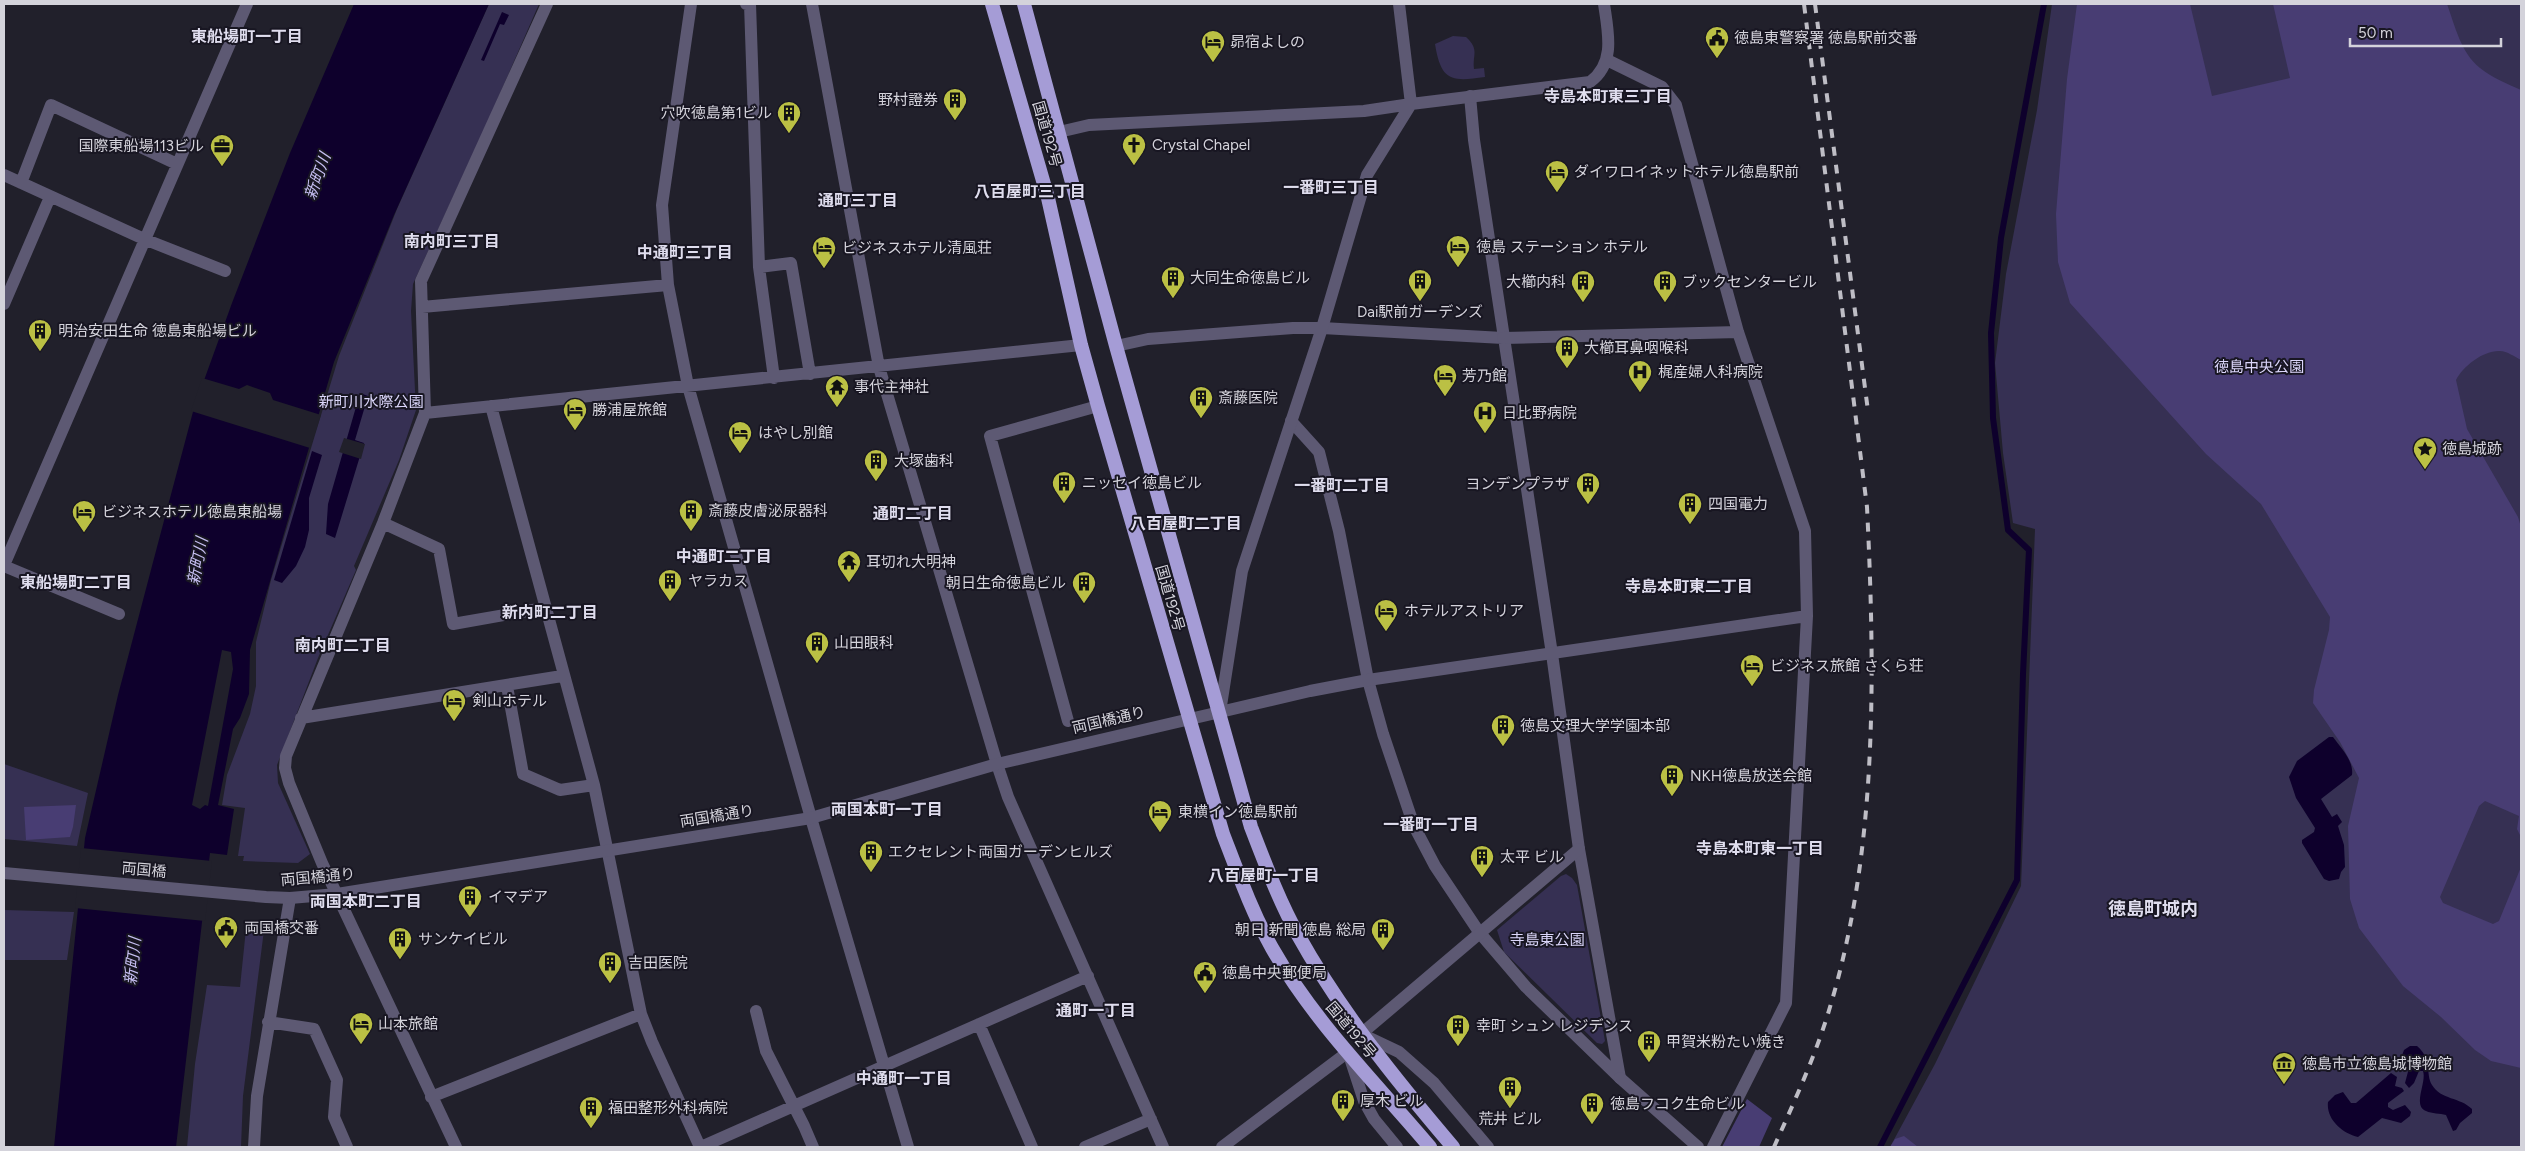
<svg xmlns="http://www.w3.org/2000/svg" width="2525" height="1151" viewBox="0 0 2525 1151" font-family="Figtree,'Noto Sans JP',sans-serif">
	<rect width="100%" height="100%" fill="#21202b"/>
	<!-- green -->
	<path fill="#363053" d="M489,4H539L491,114L413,284L411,311L416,410L399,460L354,566L356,570L318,658L277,765L278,783L310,854L298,863L243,861L244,856H238L245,808L222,805L227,775L250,714L256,686V642L271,580L339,356L397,209Z
		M2052,4H2521V1147H1890L1935,1064L2021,886L2035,529L2013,523L2003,453L1995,363L2006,274L2037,110Z
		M1453,36L1466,37C1480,50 1472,55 1474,69L1484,68L1485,77C1451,82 1441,81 1435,44Z
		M4,764L88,793L77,846L4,839Z
		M1566,874L1572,878L1577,885L1605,1041L1602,1044L1597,1043L1504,952L1497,930L1561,876Z
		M4,910L74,912L67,960H4Z
		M246,929L264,930L243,1096L241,1147H187L195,1064L207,985L240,987Z"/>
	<!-- forest -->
	<path fill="#483d73" d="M2077,4H2190L2212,96L2290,78L2273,4H2447C2455,26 2461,53 2480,68C2492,78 2508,84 2521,90V360C2515,357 2507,351 2500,351C2484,350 2463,366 2456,380L2467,429L2518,517L2521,527V837L2517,829L2519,816L2485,801L2479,806L2440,897L2443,903L2493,924L2499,921L2521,867V1068L2491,1061L2475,1050L2441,1017L2403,986L2359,928L2350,899L2348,826L2359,778L2340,742L2313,703L2314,690L2329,630L2330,617L2261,504L2206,454L2070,303L2058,262L2056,214L2067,79Z
		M76,805L73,827L70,837L26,840L24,807Z
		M1747,1099L1772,1118L1759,1147H1722Z
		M1904,1136L1918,1147H1890L1895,1139Z"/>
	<!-- water -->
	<path fill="#0e002c" d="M354,4H489L394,215L334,362L250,650L249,694L240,718L233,729L218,805L234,809L227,855L210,853L176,1147H54L85,838L118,695L157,547L194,408L232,303L290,153Z
		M502,12L509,15L504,25L500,24L484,61L481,60Z
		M360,393L368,396L355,440L364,443L335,538L326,534L328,504Z
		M312,451L322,455L309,498V530L305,547L296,566L282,583L274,580Z
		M2329,737H2333C2341,748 2354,761 2352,775L2321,799L2332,817L2337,814L2342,822L2338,826L2344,845L2345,867L2341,872L2339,879L2329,881L2324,879L2302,843V840L2314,832L2315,828L2296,798L2289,777L2297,761Z
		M2410,1046H2417C2433,1060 2425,1073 2432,1085C2441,1100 2460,1097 2472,1109V1113L2460,1123L2456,1130L2453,1131L2446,1115C2440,1113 2432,1114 2426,1111C2412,1106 2427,1082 2423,1071H2419L2414,1083L2409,1088L2405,1083L2409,1068L2400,1061L2404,1050Z
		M2391,1073L2397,1077L2395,1086L2402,1088L2404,1091L2388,1103V1107L2393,1110L2405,1105L2411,1112L2410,1116L2401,1123L2382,1118L2358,1137C2342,1133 2326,1119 2328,1102L2335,1095L2343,1092L2351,1103H2356Z"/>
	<!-- pier -->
	<path fill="#21202b" d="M202,378L239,389L247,385L270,393L273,400L321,415L310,448L191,411Z
		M344,438L365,444L361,459L339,452Z
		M222,650L231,652L233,669L208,806L205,805L200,809L192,805Z
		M81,848L212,861L205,921L75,908Z"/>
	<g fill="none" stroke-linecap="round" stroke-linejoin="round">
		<!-- stream -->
		<path stroke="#0e002c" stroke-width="6" d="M1880,1147L2017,880L2023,674L2029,550L2008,530L1993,418L1991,333L2001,238L2044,4"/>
		<!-- minor -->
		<path stroke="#5d5973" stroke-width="12" d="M691,4L662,205L668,285L688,386L811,818L908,1147
			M746,4H750L759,267L774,378
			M812,4L879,367L997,764L1008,797L1163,1147
			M1470,96L1474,140L1552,654L1579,849L1620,1078
			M4,175L144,239L225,271
			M21,183L51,105L177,164
			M759,267L791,263L810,374
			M4,304L50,197
			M422,307L668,285
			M1322,328L1503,338
			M491,406L594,785L641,1014L652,1042L700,1147
			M425,413L1081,345
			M1291,421L1319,452L1339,531L1368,680L1383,734L1414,826L1435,866L1479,932L1526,987L1620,1078
			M383,523L439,549L453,624L544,608
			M4,565L247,4
			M4,566L119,614
			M507,686L523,774L560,790L594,785
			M301,718L562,676
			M1068,721L990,436L1098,406
			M756,1011L766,1051L804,1126L813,1147
			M268,1022L314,1029L337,1080L334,1117L347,1147
			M979,1024L1032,1147
			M1361,1034L1399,1052L1434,1083L1488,1147
			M1349,1055L1364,1101L1374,1119L1397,1147
			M431,1097L641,1014
			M254,1147L257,1096L290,898
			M456,1147L322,863L289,783L285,768L286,756L383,523L425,413L421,281L547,4
			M701,1147L1088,976
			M1085,1147L1151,1119"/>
		<!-- tertiary -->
		<path stroke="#5d5973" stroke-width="12" d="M1399,4L1411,104L1590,82C1616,63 1608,32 1604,4
			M1607,60L1662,87L1676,105L1738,332L1805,531L1807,616L1786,1003L1713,1147
			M1059,132L1089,125L1364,111L1411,104
			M1503,338L1738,332
			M1116,346L1148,339L1293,328H1322
			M1220,712L1242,571L1322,328L1367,175L1411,104
			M4,873L266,897L290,898L337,894L811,818L997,764L1310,691L1368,680L1807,616
			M1361,1034L1579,849
			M1620,1078L1698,1147
			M1222,1147L1348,1052"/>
		<!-- trunk -->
		<path stroke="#a59cd6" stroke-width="14" d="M992,4L1048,198L1081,345L1098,406L1223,834C1238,873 1252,912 1272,948C1314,1022 1376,1083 1430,1147
			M1024,4L1116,346L1251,827C1265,863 1279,901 1298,935C1341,1012 1396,1080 1453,1147"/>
		<!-- rail -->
		<path stroke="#bebdc5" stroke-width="4" stroke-dasharray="9 9" stroke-linecap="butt" d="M1815,4L1868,411
			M1774,1147C1794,1102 1816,1055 1830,1007C1878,848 1875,671 1867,507L1804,4"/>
	</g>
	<!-- icons -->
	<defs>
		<g id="civic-pin" transform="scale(1.25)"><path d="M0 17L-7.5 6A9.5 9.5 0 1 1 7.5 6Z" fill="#bbc044" stroke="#181622"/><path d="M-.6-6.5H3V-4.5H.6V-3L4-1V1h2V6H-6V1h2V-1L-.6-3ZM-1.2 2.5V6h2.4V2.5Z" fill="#111"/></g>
		<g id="hotel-pin" transform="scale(1.25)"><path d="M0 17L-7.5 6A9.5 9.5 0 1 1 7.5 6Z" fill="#bbc044" stroke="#181622"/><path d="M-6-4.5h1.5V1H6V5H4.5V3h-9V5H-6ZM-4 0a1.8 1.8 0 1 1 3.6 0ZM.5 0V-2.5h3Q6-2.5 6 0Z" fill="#111"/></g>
		<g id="building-pin" transform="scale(1.25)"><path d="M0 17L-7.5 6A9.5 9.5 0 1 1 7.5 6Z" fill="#bbc044" stroke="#181622"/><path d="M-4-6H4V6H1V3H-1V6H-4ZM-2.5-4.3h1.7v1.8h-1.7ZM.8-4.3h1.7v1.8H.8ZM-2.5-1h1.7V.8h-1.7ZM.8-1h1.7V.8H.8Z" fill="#111"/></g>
		<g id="church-pin" transform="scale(1.25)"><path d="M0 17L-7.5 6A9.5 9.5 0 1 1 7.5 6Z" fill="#bbc044" stroke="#181622"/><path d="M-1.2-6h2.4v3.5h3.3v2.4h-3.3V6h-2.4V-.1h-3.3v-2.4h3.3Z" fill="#111"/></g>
		<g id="office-pin" transform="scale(1.25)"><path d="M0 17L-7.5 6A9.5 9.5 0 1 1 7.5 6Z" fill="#bbc044" stroke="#181622"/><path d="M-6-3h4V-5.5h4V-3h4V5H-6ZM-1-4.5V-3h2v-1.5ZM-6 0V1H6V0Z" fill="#111"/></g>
		<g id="hospital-pin" transform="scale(1.25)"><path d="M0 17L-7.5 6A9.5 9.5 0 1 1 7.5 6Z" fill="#bbc044" stroke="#181622"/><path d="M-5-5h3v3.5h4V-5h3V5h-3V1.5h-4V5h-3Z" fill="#111"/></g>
		<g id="temple-pin" transform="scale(1.25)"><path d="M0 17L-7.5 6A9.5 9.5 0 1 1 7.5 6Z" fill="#bbc044" stroke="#181622"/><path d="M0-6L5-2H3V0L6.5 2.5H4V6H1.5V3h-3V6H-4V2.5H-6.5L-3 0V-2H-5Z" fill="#111"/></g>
		<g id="sight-pin" transform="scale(1.25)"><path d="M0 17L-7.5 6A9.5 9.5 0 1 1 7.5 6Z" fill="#bbc044" stroke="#181622"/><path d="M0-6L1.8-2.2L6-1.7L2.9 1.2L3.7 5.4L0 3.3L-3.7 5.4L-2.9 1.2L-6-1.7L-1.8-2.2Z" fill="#111"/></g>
		<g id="museum-pin" transform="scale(1.25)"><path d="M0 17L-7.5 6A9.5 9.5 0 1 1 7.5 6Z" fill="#bbc044" stroke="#181622"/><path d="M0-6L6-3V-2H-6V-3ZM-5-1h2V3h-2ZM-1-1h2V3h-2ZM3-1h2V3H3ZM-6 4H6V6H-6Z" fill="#111"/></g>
	</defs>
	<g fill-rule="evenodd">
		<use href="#civic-pin" x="1717" y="38"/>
		<use href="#hotel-pin" x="1213" y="42"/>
		<use href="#building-pin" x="955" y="100"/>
		<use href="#building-pin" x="789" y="113"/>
		<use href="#church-pin" x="1134" y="145"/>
		<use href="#office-pin" x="222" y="146"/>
		<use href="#hotel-pin" x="1557" y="172"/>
		<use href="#hotel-pin" x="1458" y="247"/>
		<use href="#hotel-pin" x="824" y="248"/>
		<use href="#building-pin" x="1173" y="278"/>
		<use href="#building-pin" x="1420" y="281"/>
		<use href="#building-pin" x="1583" y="282"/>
		<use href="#building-pin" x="1665" y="282"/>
		<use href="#building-pin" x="40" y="331"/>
		<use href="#building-pin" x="1567" y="348"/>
		<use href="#hospital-pin" x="1640" y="372"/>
		<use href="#hotel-pin" x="1445" y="376"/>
		<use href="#temple-pin" x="837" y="387"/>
		<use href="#building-pin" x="1201" y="398"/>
		<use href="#hotel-pin" x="575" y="410"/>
		<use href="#hospital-pin" x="1485" y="413"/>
		<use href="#hotel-pin" x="740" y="433"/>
		<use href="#sight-pin" x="2425" y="449"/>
		<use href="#building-pin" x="876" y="461"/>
		<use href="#building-pin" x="1064" y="483"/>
		<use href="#building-pin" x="1588" y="484"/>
		<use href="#building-pin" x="1690" y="504"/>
		<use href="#building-pin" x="691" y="511"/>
		<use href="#hotel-pin" x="84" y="512"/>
		<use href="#temple-pin" x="849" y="562"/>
		<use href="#building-pin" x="670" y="581"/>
		<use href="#building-pin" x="1084" y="583"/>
		<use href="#hotel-pin" x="1386" y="611"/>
		<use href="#building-pin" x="817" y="643"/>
		<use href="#hotel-pin" x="1752" y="666"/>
		<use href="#hotel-pin" x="454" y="701"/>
		<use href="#building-pin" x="1503" y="726"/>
		<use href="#building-pin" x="1672" y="776"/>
		<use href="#hotel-pin" x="1160" y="812"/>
		<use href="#building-pin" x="871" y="852"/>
		<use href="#building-pin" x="1482" y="857"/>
		<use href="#building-pin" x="470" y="897"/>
		<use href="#civic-pin" x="226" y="928"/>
		<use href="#building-pin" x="1383" y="930"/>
		<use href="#building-pin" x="400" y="939"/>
		<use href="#building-pin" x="610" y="963"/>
		<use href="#civic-pin" x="1205" y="973"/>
		<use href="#hotel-pin" x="361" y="1024"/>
		<use href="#building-pin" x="1458" y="1026"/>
		<use href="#building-pin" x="1649" y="1042"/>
		<use href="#museum-pin" x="2284" y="1064"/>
		<use href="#building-pin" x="1510" y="1088"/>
		<use href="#building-pin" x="1343" y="1101"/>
		<use href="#building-pin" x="1592" y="1104"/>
		<use href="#building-pin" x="591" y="1108"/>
	</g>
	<g text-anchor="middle" stroke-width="4" stroke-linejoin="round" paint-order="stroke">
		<!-- poi labels -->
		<g font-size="15" fill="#d4d3db" stroke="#181622" text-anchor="start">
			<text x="1734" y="43">徳島東警察署 徳島駅前交番</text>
			<text x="1230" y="47">昴宿よしの</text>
			<text x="938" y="105" text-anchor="end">野村證券</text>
			<text x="772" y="118" text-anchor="end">穴吹徳島第1ビル</text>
			<text x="1152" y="150">Crystal Chapel</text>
			<text x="204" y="151" text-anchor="end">国際東船場113ビル</text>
			<text x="1574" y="177">ダイワロイネットホテル徳島駅前</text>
			<text x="1476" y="252">徳島 ステーション ホテル</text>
			<text x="842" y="253">ビジネスホテル清風荘</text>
			<text x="1190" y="283">大同生命徳島ビル</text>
			<text x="1566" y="287" text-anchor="end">大櫛内科</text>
			<text x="1682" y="287">ブックセンタービル</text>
			<text x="1420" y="317" text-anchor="middle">Dai駅前ガーデンズ</text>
			<text x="58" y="336">明治安田生命 徳島東船場ビル</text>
			<text x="1584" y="353">大櫛耳鼻咽喉科</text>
			<text x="1658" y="377">梶産婦人科病院</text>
			<text x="1462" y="381">芳乃館</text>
			<text x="854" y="392">事代主神社</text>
			<text x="1218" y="403">斎藤医院</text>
			<text x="592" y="415">勝浦屋旅館</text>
			<text x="1502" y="418">日比野病院</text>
			<text x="758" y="438">はやし別館</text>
			<text x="2442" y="454">徳島城跡</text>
			<text x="894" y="466">大塚歯科</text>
			<text x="1082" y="488">ニッセイ徳島ビル</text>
			<text x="1570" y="489" text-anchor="end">ヨンデンプラザ</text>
			<text x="1708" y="509">四国電力</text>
			<text x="708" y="516">斎藤皮膚泌尿器科</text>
			<text x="102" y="517">ビジネスホテル徳島東船場</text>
			<text x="866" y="567">耳切れ大明神</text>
			<text x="688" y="586">ヤラカス</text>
			<text x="1066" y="588" text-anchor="end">朝日生命徳島ビル</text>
			<text x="1404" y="616">ホテルアストリア</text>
			<text x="834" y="648">山田眼科</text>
			<text x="1770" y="671">ビジネス旅館 さくら荘</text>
			<text x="472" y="706">剣山ホテル</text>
			<text x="1520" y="731">徳島文理大学学園本部</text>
			<text x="1690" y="781">NKH徳島放送会館</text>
			<text x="1178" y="817">東横イン徳島駅前</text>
			<text x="888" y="857">エクセレント両国ガーデンヒルズ</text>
			<text x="1500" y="862">太平 ビル</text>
			<text x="488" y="902">イマデア</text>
			<text x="244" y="933">両国橋交番</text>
			<text x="1366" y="935" text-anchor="end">朝日 新聞 徳島 総局</text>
			<text x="418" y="944">サンケイビル</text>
			<text x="628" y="968">吉田医院</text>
			<text x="1222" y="978">徳島中央郵便局</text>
			<text x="378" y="1029">山本旅館</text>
			<text x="1476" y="1031">幸町 シュン レジデンス</text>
			<text x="1666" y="1047">甲賀米粉たい焼き</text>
			<text x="2302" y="1069">徳島市立徳島城博物館</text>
			<text x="1360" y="1106">厚木 ビル</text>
			<text x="1610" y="1109">徳島フコク生命ビル</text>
			<text x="608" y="1113">福田整形外科病院</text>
			<text x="1510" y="1124" text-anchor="middle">荒井 ビル</text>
		</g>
		<!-- street labels -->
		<g font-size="15" fill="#d4d3db" stroke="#181622">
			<text transform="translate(1047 134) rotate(74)" y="5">国道192号</text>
			<text transform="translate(1170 598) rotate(74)" y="5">国道192号</text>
			<text transform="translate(1109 720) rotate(-13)" y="5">両国橋通り</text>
			<text transform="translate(717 816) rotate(-9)" y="5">両国橋通り</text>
			<text transform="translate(144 870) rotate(5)" y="5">両国橋</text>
			<text transform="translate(318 877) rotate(-5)" y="5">両国橋通り</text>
			<text transform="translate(1351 1030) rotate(50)" y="5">国道192号</text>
		</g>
		<!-- park labels -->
		<g font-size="15" fill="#dbd6fa" stroke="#181622">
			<text x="2259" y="372">徳島中央公園</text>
			<text x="371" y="407">新町川水際公園</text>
			<text x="1547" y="945">寺島東公園</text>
		</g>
		<!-- neighbourhood labels -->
		<g font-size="16" font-weight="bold" fill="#dfddee" stroke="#181622">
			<text x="247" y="42">東船場町一丁目</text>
			<text x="1608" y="102">寺島本町東三丁目</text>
			<text x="1331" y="193">一番町三丁目</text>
			<text x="1030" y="197">八百屋町三丁目</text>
			<text x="858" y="206">通町三丁目</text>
			<text x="452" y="247">南内町三丁目</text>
			<text x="685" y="258">中通町三丁目</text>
			<text x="1342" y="491">一番町二丁目</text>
			<text x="913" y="519">通町二丁目</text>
			<text x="1186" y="529">八百屋町二丁目</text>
			<text x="724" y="562">中通町二丁目</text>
			<text x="76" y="588">東船場町二丁目</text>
			<text x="1689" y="592">寺島本町東二丁目</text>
			<text x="550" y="618">新内町二丁目</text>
			<text x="343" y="651">南内町二丁目</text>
			<text x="887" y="815">両国本町一丁目</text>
			<text x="1431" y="830">一番町一丁目</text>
			<text x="1760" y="854">寺島本町東一丁目</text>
			<text x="1264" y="881">八百屋町一丁目</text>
			<text x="366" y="907">両国本町二丁目</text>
			<text x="1096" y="1016">通町一丁目</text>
			<text x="904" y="1084">中通町一丁目</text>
		</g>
		<!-- water labels -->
		<g font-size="16" font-style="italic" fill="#c6bff2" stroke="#181622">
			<text transform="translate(317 176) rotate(-70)" y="6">新町川</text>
			<text transform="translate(197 561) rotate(-79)" y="6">新町川</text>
			<text transform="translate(132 961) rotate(-84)" y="6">新町川</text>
		</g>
		<!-- quarter labels -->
		<g font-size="18" font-weight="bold" fill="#dfddee" stroke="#181622">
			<text x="2153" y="915">徳島町城内</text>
		</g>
	</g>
	<!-- border -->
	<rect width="2525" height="1151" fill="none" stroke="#d4d3db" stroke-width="10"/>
	<!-- scale -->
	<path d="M2350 38v8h151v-8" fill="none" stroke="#d4d3db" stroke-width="2.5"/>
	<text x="2358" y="38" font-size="15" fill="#d4d3db" stroke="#181622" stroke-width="4" paint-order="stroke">50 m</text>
</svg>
